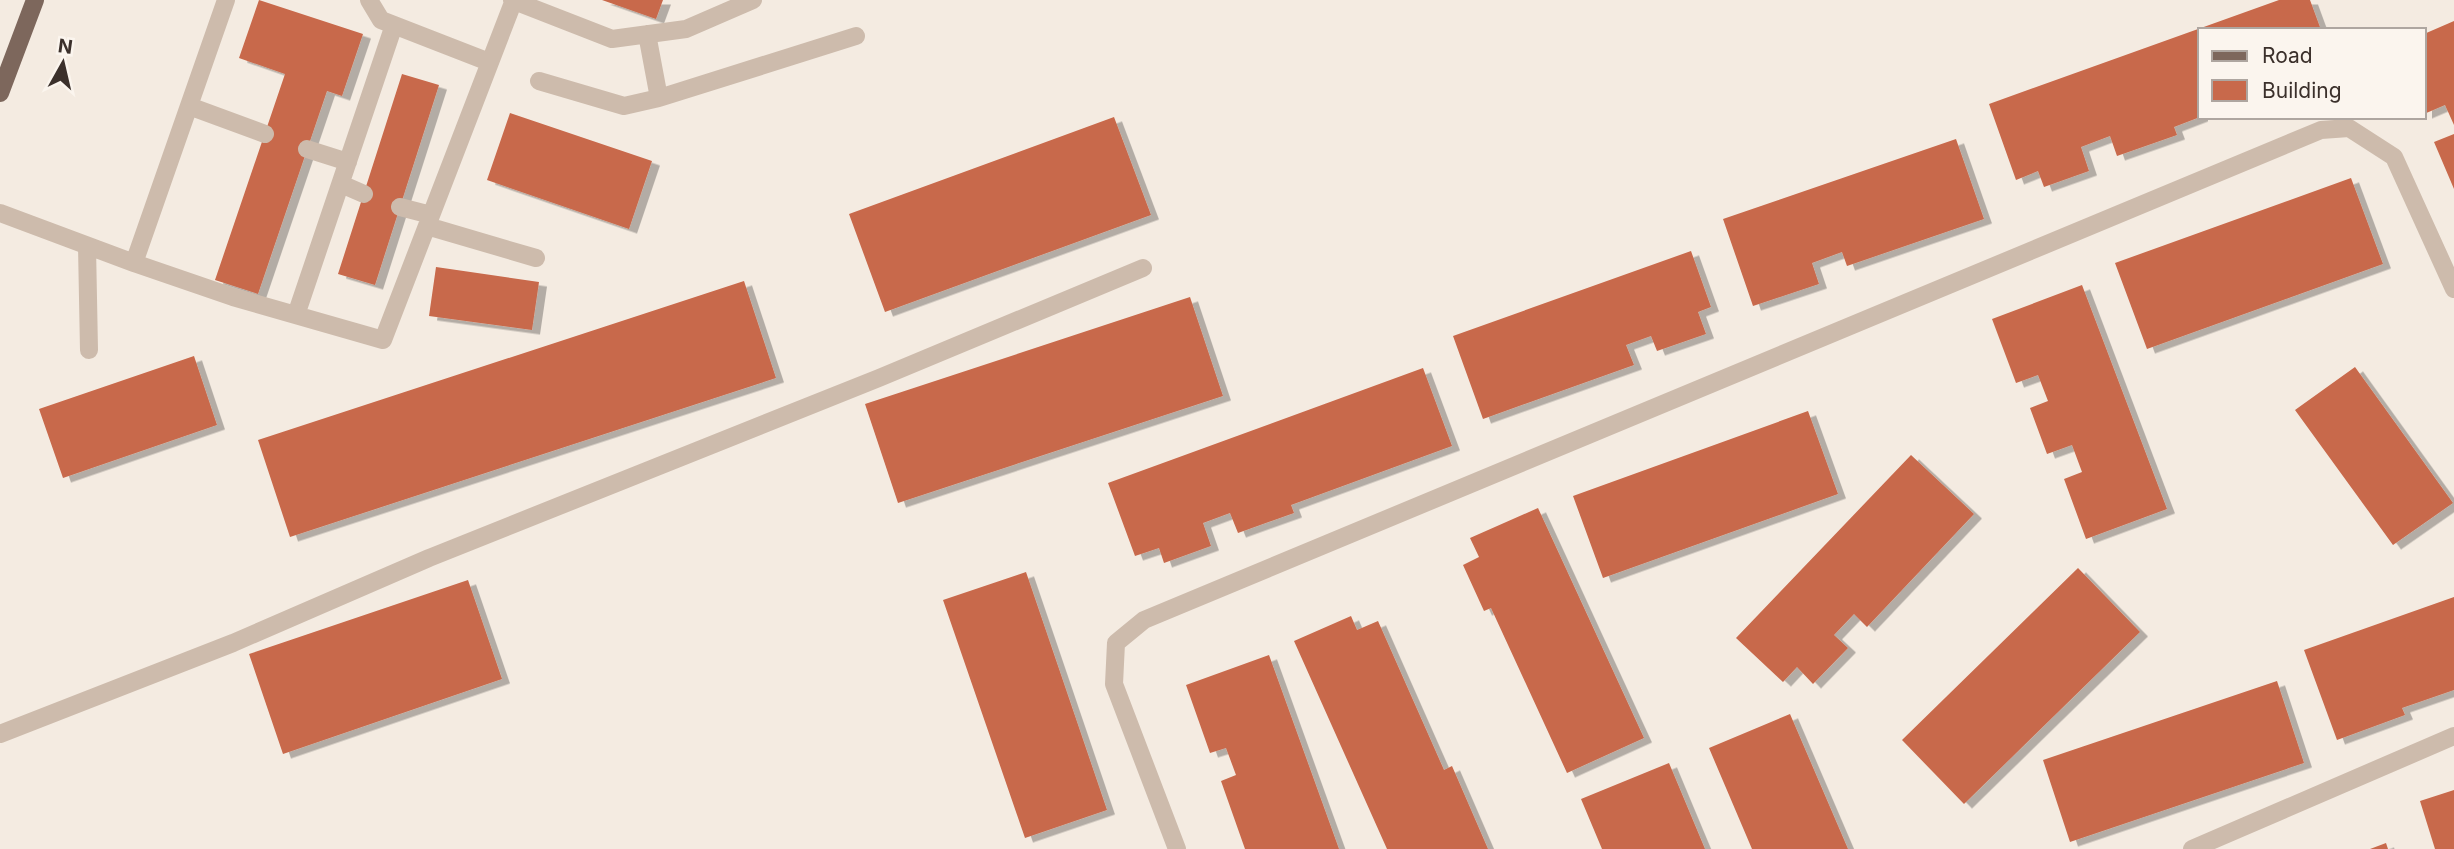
<svg xmlns="http://www.w3.org/2000/svg" width="2454" height="849" viewBox="0 0 2454 849" font-family="Inter,sans-serif">
	<defs>
		<filter id="shadow"><feDropShadow dx="8" dy="4.5" stdDeviation="0" flood-color="#0004"/></filter>
	</defs>
	<rect width="100%" height="100%" fill="#f4ebe1"/>
	<!-- building -->
	<path fill="#c8694b" filter="url(#shadow)" d="M259,0L363,34L342,96L327,91L258,294L215,280L285,74L239,58Z
		M602,0H663L656,19Z
		M2279,0H2310L2321,30H2200V117L2174,127L2177,135L2117,156L2110,136L2081,147L2089,171L2044,187L2038,171L2016,180L1989,104Z
		M2454,21V125L2445,105L2424,114V34Z
		M402,74L439,85L375,285L338,274Z
		M510,113L652,161L629,229L487,180Z
		M1114,117L1151,215L885,312L849,214Z
		M2454,134V189L2434,142Z
		M1956,139L1984,219L1847,266L1842,252L1812,263L1819,284L1753,306L1723,219Z
		M2351,178L2383,264L2147,349L2115,263Z
		M1691,251L1711,307L1698,312L1706,334L1657,351L1651,336L1626,345L1634,365L1483,419L1453,336Z
		M436,267L539,282L532,330L429,316Z
		M744,281L776,378L290,537L258,440Z
		M2082,285L2167,509L2086,539L2064,479L2082,472L2072,445L2047,454L2030,408L2048,401L2038,375L2016,383L1992,319Z
		M1190,297L1223,396L898,503L865,404Z
		M194,356L217,425L63,478L39,409Z
		M2355,367L2453,503L2393,545L2295,410Z
		M1423,368L1452,446L1291,505L1294,513L1238,533L1230,513L1203,523L1211,546L1164,563L1159,548L1135,556L1108,483Z
		M1808,411L1838,494L1603,578L1573,496Z
		M1911,455L1974,514L1867,627L1854,614L1834,635L1848,648L1813,684L1797,667L1783,682L1736,638Z
		M1538,508L1644,738L1567,773L1491,608L1484,611L1463,565L1479,557L1470,538Z
		M2078,568L2140,632L1964,804L1902,740Z
		M1026,572L1107,810L1025,838L943,600Z
		M468,580L502,679L283,754L249,654Z
		M2454,597V690L2402,708L2405,715L2337,740L2304,650Z
		M1351,616L1357,630L1378,621L1444,770L1452,766L1488,849H1387L1294,641Z
		M1269,655L1339,849H1245L1221,781L1236,775L1226,748L1210,753L1186,685Z
		M2277,681L2304,763L2070,842L2043,760Z
		M1790,714L1848,849H1752L1709,748Z
		M1669,763L1705,849H1602L1581,799Z
		M2454,790V849H2435L2420,801Z
		M2386,843L2388,849H2370Z"/>
	<g fill="none" stroke-linecap="round" stroke-linejoin="round">
		<!-- lane -->
		<path stroke="#cdbbac" stroke-width="18" d="M369,0L381,20L489,62
			M512,0L612,39L686,29L753,0
			M539,81L624,106L659,98L647,34
			M659,98L856,36
			M189,106L265,134
			M307,149L348,162
			M341,184L364,194
			M400,207L431,215
			M0,213L134,263L226,0
			M427,226L536,258
			M87,246L89,350
			M134,263L233,297L383,340L514,0
			M296,315L394,25
			M0,734L233,643L429,558L879,378L1143,268
			M1177,849L1114,684L1116,643L1144,620L2321,130L2349,128L2394,157L2454,289
			M2192,849L2454,736"/>
		<!-- primary -->
		<path stroke="#7d675c" stroke-width="18" d="M0,93L35,0"/>
	</g>
	<!-- legend -->
	<rect x="2198" y="28" width="228" height="91" fill="#fbf5ee" stroke="#aea6a0" stroke-width="2"/>
	<rect x="2212" y="51" width="35" height="10" fill="#7d675c" stroke="#aea6a0" stroke-width="2"/>
	<text x="2262" y="63" font-size="21" fill="#3b302b">Road</text>
	<rect x="2212" y="80" width="35" height="21" fill="#c8694b" stroke="#aea6a0" stroke-width="2"/>
	<text x="2262" y="98" font-size="21" fill="#3b302b">Building</text>
	<!-- north arrow -->
	<g transform="translate(63 63) rotate(8)" stroke="#fbf5ee" stroke-width="5" paint-order="stroke">
	<path d="M0-5L12 26L0 18L-12 26Z" fill="#3b302b"/>
	<text y="-10" font-size="19" font-weight="bold" text-anchor="middle" fill="#3b302b">N</text>
	</g>
</svg>
